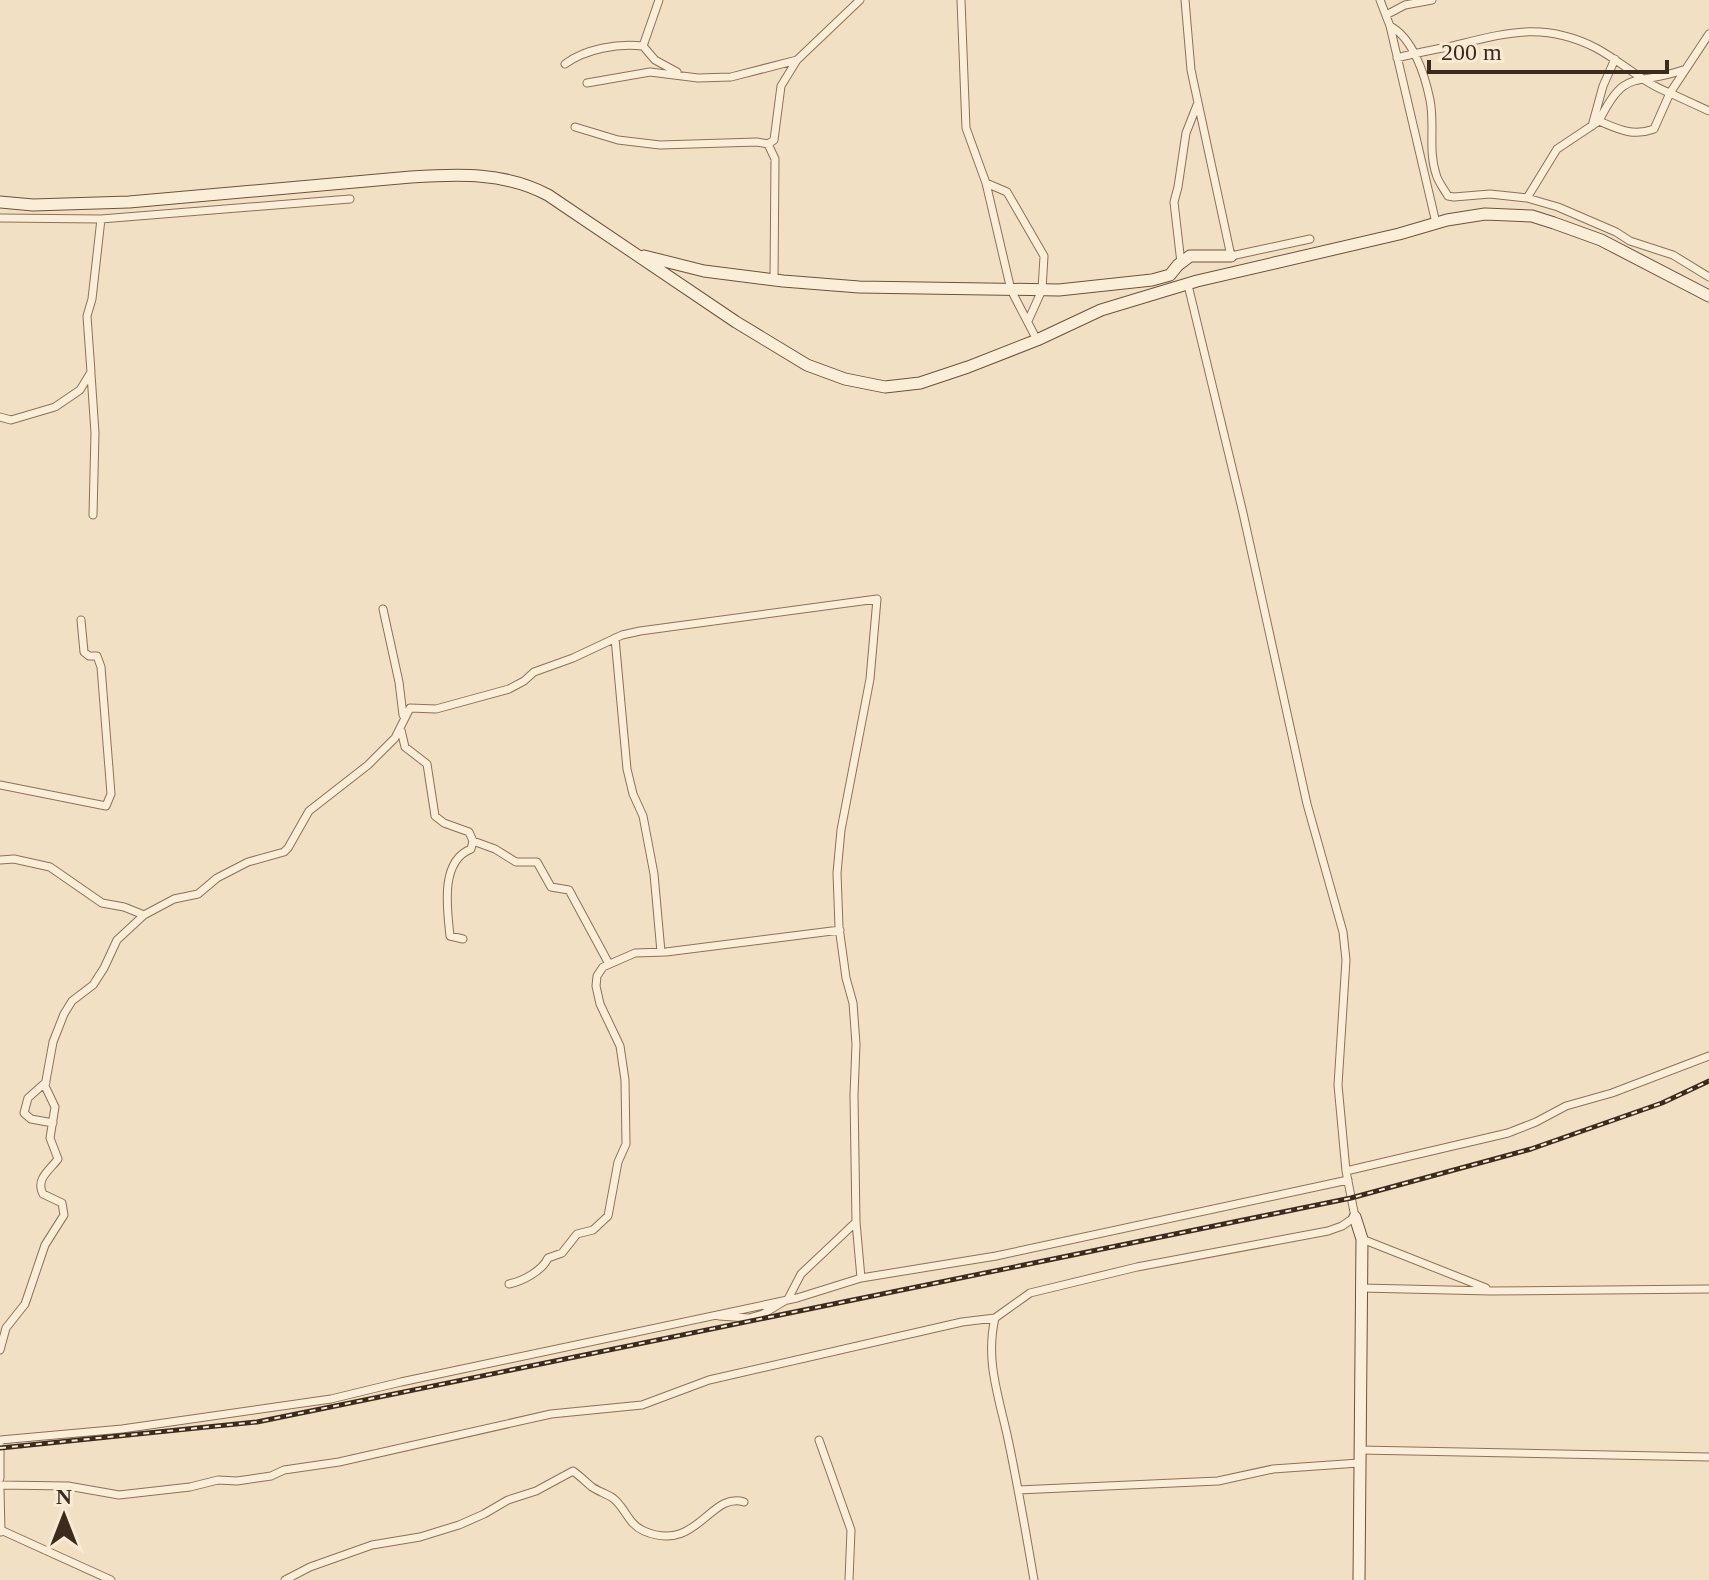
<svg xmlns="http://www.w3.org/2000/svg" width="1709" height="1580" viewBox="0 0 1709 1580" font-family="'Times New Roman',serif">
	<rect width="100%" height="100%" fill="#f1e0c4"/>
	<g fill="none" stroke-linecap="round" stroke-linejoin="round">
		<!-- street casing -->
		<g stroke="#8d7059" stroke-width="9">
			<path id="street" d="M961,0L966,128L986,183L1011,290L1037,340
				M1185,0L1191,70L1231,256L1310,239
				M1380,0L1390,26L1436,223
				M1386,15L1405,5L1432,0
				M1390,26C1413,38 1425,75 1430,100C1435,124 1428,150 1436,174C1438,182 1444,189 1448,196L1454,197L1490,194L1527,198L1557,149L1599,121C1618,129 1633,137 1654,129L1670,93L1709,111
				M643,46L659,0
				M1397,58C1415,53 1433,50 1452,46C1506,33 1543,21 1596,48C1622,62 1643,83 1670,93L1709,34
				M565,64C585,49 618,43 643,46L655,60L677,72
				M587,83L650,72L698,78L731,77L797,60
				M1599,121C1626,66 1635,87 1683,70
				M1592,126L1603,86L1615,59
				M575,127L618,140L660,145L757,142L768,144
				M986,183L1007,192L1044,256L1042,290L1028,321
				M1527,198L1558,207L1616,232L1630,241L1673,255L1709,277
				M0,218L101,219L350,199
				M1181,263L1174,202L1178,187L1186,133L1197,105
				M774,280L775,159L768,144L774,140L781,86L797,60L860,0
				M91,374L95,433L93,515
				M0,417L11,420L55,407L80,390L91,372L87,316L92,299L101,219
				M383,609L399,682L403,715
				M615,638L627,769L633,794L643,816L654,874L661,952
				M401,730L405,747L427,764L435,816L444,823L469,832L473,841L471,849C440,861 447,908 450,936L463,939
				M0,785L106,806L111,794L101,667L97,656H89L84,652L81,620
				M473,841L495,849L516,862H537L551,887L569,890L609,964
				M0,860L14,859L50,867L102,903L124,907L144,915
				M46,1082L28,1098L24,1113L31,1119L53,1123
				M1346,1171L1508,1133L1536,1122L1566,1106L1612,1093L1709,1056
				M1362,1239L1486,1288
				M509,1284C523,1281 542,1271 548,1258L562,1253L577,1234L593,1230L608,1216L618,1162L626,1144L625,1080L620,1046L600,1004L596,986L597,976L603,967L635,953L666,952L840,930
				M1361,1288L1491,1291L1709,1289
				M719,1316L749,1318L763,1314L788,1299L801,1274L856,1222
				M0,1350L6,1328L25,1304L45,1245L64,1215L62,1203L43,1194C35,1179 50,1170 58,1159L50,1138L55,1107L45,1086L53,1042L64,1014L72,1001L93,985L104,968L117,940L144,915L174,899L198,894L217,878L248,862L284,852L288,848L309,811L368,765L395,738L410,708L436,709L509,689L524,681L534,672L573,658L622,635L640,631L877,599L870,679L841,830L837,873L839,927L846,978L853,1003L856,1044L854,1095L856,1222L861,1278
				M0,1440L122,1429L331,1399L401,1382L797,1298L861,1278L996,1256L1348,1180
				M819,1440L851,1530L849,1580
				M0,1445V1478
				M1359,1450L1709,1457
				M0,1485L68,1486L119,1495L190,1487L218,1480L237,1481L271,1476L284,1470L339,1462L551,1414L642,1405L709,1380L962,1322L995,1318
				M0,1490L1,1532
				M1018,1490L1218,1481L1273,1469L1359,1463
				M3,1531L111,1580
				M285,1580L310,1567L372,1545L420,1537L459,1525L484,1514L508,1500L536,1491L573,1471C580,1476 586,1482 592,1487C599,1492 608,1494 614,1499C626,1509 628,1524 644,1531C697,1554 710,1491 744,1502
				M1034,1580C1026,1533 1018,1486 1008,1439C999,1397 985,1361 995,1318L1030,1293L1137,1267L1328,1231L1342,1226L1355,1217L1346,1171L1338,1085L1346,960L1343,932L1307,804L1243,513L1188,285"/>
		</g>
		<!-- secondary casing -->
		<g stroke="#6f513c" stroke-width="13">
			<path id="secondary" d="M0,202L33,205L129,202L411,177C459,174 505,172 548,195L736,322L807,365L845,379L885,387L920,383L968,367L1037,340L1101,310L1197,281L1399,234L1447,220L1485,214L1532,216L1554,223L1601,240L1709,296
				M644,256L704,271L783,281L859,287L1059,290L1152,280L1170,275L1178,265L1190,256H1231
				M1355,1217L1362,1239L1359,1580"/>
		</g>
		<!-- street -->
		<use href="#street" stroke="#fbeed8" stroke-width="7"/>
		<!-- secondary -->
		<use href="#secondary" stroke="#fbeed8" stroke-width="11"/>
		<!-- rail casing -->
		<g stroke="#3c2a1e" stroke-width="5">
			<path id="rail" d="M0,1448L257,1422L1351,1198L1531,1149L1662,1103L1709,1081"/>
		</g>
		<!-- rail -->
		<use href="#rail" stroke="#f8ebd4" stroke-width="2" stroke-dasharray="6" stroke-linecap="butt"/>
	</g>
	<!-- north arrow -->
	<g transform="translate(64 1516)" stroke="#f8ebd4" stroke-width="6" paint-order="stroke">
	<path d="M0-6L14 30L0 20L-14 30Z" fill="#3c2a1e"/>
	<text y="-12" font-size="22" font-weight="bold" text-anchor="middle" fill="#3c2a1e">N</text>
	</g>
	<!-- scale -->
	<path d="M1429 60v12h238v-12" fill="none" stroke="#3c2a1e" stroke-width="4"/>
	<text x="1441" y="60" font-size="24" fill="#3c2a1e" stroke="#f8ebd4" stroke-width="6" paint-order="stroke">200 m</text>
</svg>
